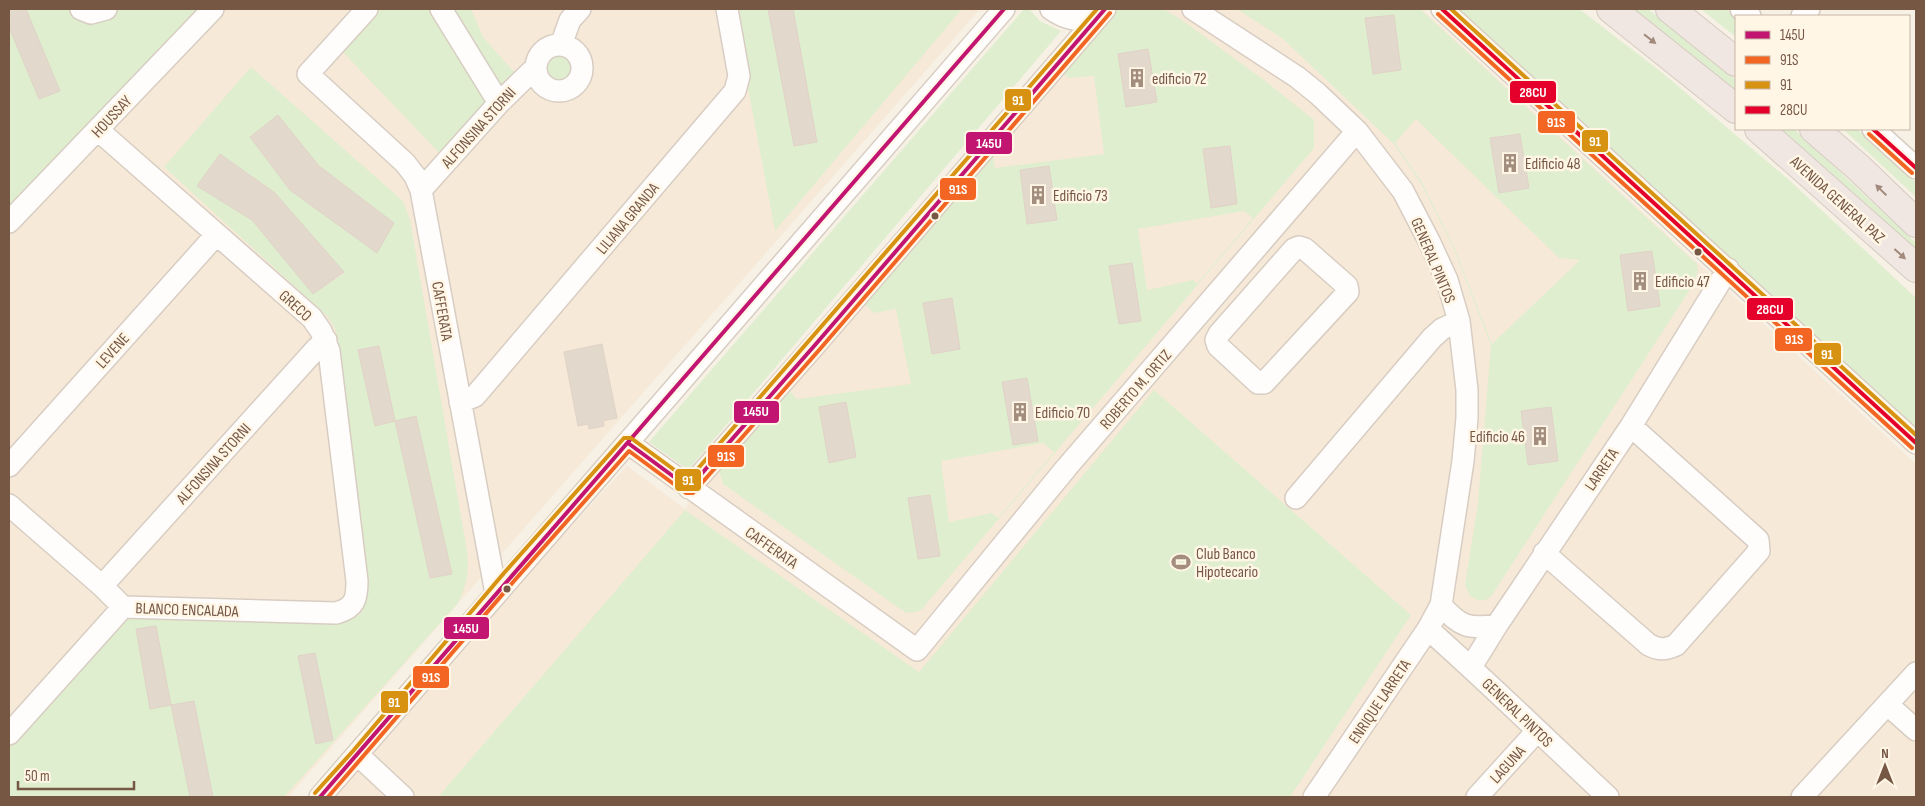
<svg xmlns="http://www.w3.org/2000/svg" width="1925" height="806" viewBox="0 0 1925 806" font-family="'Sofia Sans Condensed',sans-serif">
	<rect width="100%" height="100%" fill="#f6f0e5"/>
	<!-- residential -->
	<path fill="#f7e9d7" d="M9,9H980L288,797H9Z
		M1110,9H1422L1916,464V797H319L627,466L685,509L707,474Z"/>
	<!-- green -->
	<path fill="#dfeece" fill-rule="evenodd" d="M9,9H205L9,210Z
		M374,9H439L492,100L445,159L340,49Z
		M445,9H471L483,37L514,72L497,88Z
		M733,9H768L794,146L817,141L793,9H962L775,231Z
		M1024,9H1029L1040,21L1061,31L688,470L649,442Z
		M1116,9H1163L1179,18L1264,80L1314,120V148L922,609L916,612L906,613L723,484L718,466ZM1148,49L1157,102L1126,106L1118,55ZM1061,73L1069,78L1094,76L1104,154L995,168L992,152ZM1230,146L1237,204L1211,207L1203,149ZM1049,166L1057,220L1028,224L1020,170ZM1244,211L1253,218L1197,284L1193,280L1147,290L1138,229ZM1132,263L1141,320L1119,324L1109,266ZM951,299L960,348L932,354L923,303ZM862,302L874,313L896,309L911,384L797,399L787,388ZM1027,378L1038,441L1013,445L1003,382ZM846,402L856,457L829,462L819,407ZM1043,443L1054,452L998,518L992,513L949,522L941,461ZM930,495L940,555L918,559L908,498Z
		M1237,9H1420L1697,264L1698,272L1689,291L1492,595L1486,600H1478L1470,596L1465,585L1478,503L1491,345L1451,242L1422,185L1394,144L1283,39ZM1394,15L1401,70L1373,74L1365,18ZM1416,119L1559,258L1580,260L1492,344L1452,242L1423,184L1395,143ZM1520,134L1529,188L1499,193L1490,138ZM1651,251L1659,306L1628,311L1620,255ZM1551,407L1558,461L1528,465L1521,411Z
		M1457,9H1579L1660,71L1789,180L1916,298V429Z
		M1632,9H1648L1657,16L1736,80V93Z
		M1701,9H1726L1736,18V37Z
		M540 68a19 19 0 1 1 38 0a19 19 0 1 1-38 0Z
		M251,67L403,201L410,220L467,551C469,573 467,584 458,603L284,797H213L194,702L171,706L190,797H9V738L125,611L342,617L359,615L363,610L365,598L337,336L334,326L327,316L164,167ZM278,115L319,166L394,223L377,253L310,204L285,183L250,137ZM220,154L275,193L344,273L313,294L252,220L198,186ZM379,346L395,421L376,425L358,350ZM416,417L452,573L430,578L395,421ZM156,626L171,705L151,709L137,629ZM298,656L333,740H332L316,743Z
		M1779,129H1794L1916,243V251Z
		M1843,129H1857L1916,183V197Z
		M1154,390L1411,615L1290,797H438L685,510L919,672Z"/>
	<!-- building -->
	<path fill="#e3d8cc" stroke="#dfd3c7" d="M9,9H26L60,91L39,99L9,27Z
		M768,9H793L817,142L794,146Z
		M1394,15L1401,70L1373,74L1365,18Z
		M1148,49L1157,102L1126,107L1118,54Z
		M278,115L319,166L394,223L377,253L290,190L250,137Z
		M1520,134L1529,188L1499,193L1490,138Z
		M1230,146L1237,204L1211,208L1203,149Z
		M220,154L275,193L344,272L313,294L252,220L197,186Z
		M1049,166L1057,220L1027,224L1020,170Z
		M1652,251L1660,306L1628,311L1620,255Z
		M1132,263L1141,321L1119,324L1109,266Z
		M952,298L960,349L932,354L923,303Z
		M602,344L617,418L603,421L604,426L589,429L588,424L578,426L564,352Z
		M379,346L395,421L375,426L358,350Z
		M1027,378L1038,441L1013,445L1002,382Z
		M846,402L856,457L829,463L819,407Z
		M1551,407L1558,461L1528,465L1521,411Z
		M416,416L452,574L430,578L395,421Z
		M930,495L940,556L918,559L908,498Z
		M156,626L171,705L150,709L136,629Z
		M315,653L333,740L316,744L298,656Z
		M194,701L213,797H190L171,705Z"/>
	<g fill="none" stroke-linecap="round" stroke-linejoin="round">
		<!-- minor casing -->
		<g stroke="#d8cdc3" stroke-width="24">
			<path id="minor" d="M81,9L91,13L106,9
				M367,9L308,74L405,163L415,176L421,190L496,593
				M441,9L499,103
				M1051,9C1065,19 1077,21 1095,20
				M1193,9L1297,77L1318,94L1357,131L1403,191L1429,241L1447,280L1459,321L1467,390V418L1463,461L1441,605L1428,629L1314,797
				M1442,9L1916,443
				M1741,9L1750,16
				M1802,16L1809,9
				M536 68a23 23 0 1 1 46 0a23 23 0 1 1-46 0Z
				M561,45L570,20L580,9
				M1873,129L1916,168
				M421,190L499,103L536,67
				M9,222L213,9
				M1299,247L1305,249L1347,286L1348,292L1264,383H1258L1218,346L1216,340L1219,334L1294,249Z
				M460,402L475,396L735,91L739,76L727,9
				M628,443L917,650L1067,467L1357,131
				M9,466L216,235
				M689,488L815,345L1105,9
				M1296,498L1432,338L1442,329L1459,321
				M9,505L102,586L123,607L336,613C355,608 357,599 357,581L329,351L321,331L312,318L98,130
				M1544,553L1649,645C1659,650 1665,650 1676,645L1759,551L1758,540L1631,426
				M102,586L316,349L326,340
				M1441,605C1459,626 1469,630 1497,625
				M1428,629C1489,683 1548,741 1608,797
				M1471,667L1497,625L1631,426L1728,269
				M1888,705L1916,730
				M9,734L123,607
				M358,755L403,797
				M320,797L1004,9
				M1477,797L1537,731
				M1802,797L1916,673"/>
		</g>
		<!-- highway casing -->
		<g stroke="#d6cbc2" stroke-width="30">
			<path id="highway" d="M1611,9L1736,109
				M1670,9L1736,62
				M1759,129L1916,268
				M1814,129L1859,168L1916,223"/>
		</g>
		<!-- minor -->
		<use href="#minor" stroke="#fefdfb" stroke-width="21"/>
		<!-- highway -->
		<use href="#highway" stroke="#f1e7e2" stroke-width="28"/>
		<!-- bus-1 casing -->
		<g stroke="#fff6e6" stroke-width="8">
			<path id="bus-1" d="M628,443L689,488L815,345L1105,9
				M320,797L1004,9"/>
		</g>
		<!-- bus-2 casing -->
		<g stroke="#fff6e6" stroke-width="8">
			<path id="bus-2" d="M1438,14L1912,448
				M1869,134L1912,173
				M328,797L514,581L629,451L686,493H693L820,349L1110,13"/>
		</g>
		<!-- bus-3 casing -->
		<g stroke="#fff6e6" stroke-width="8">
			<path id="bus-3" d="M1451,9L1916,435
				M315,793L353,751L504,573L624,438H631L688,480L1097,9"/>
		</g>
		<!-- bus-4 casing -->
		<g stroke="#fff6e6" stroke-width="8">
			<path id="bus-4" d="M1442,9L1916,443
				M1873,129L1916,168"/>
		</g>
		<!-- bus-1 -->
		<use href="#bus-1" stroke="#c11571" stroke-width="4"/>
		<!-- bus-2 -->
		<use href="#bus-2" stroke="#f26522" stroke-width="4"/>
		<!-- bus-3 -->
		<use href="#bus-3" stroke="#d79211" stroke-width="4"/>
		<!-- bus-4 -->
		<use href="#bus-4" stroke="#e4002b" stroke-width="4"/>
	</g>
	<!-- one-way arrows -->
	<defs><path id="oneway-solid" d="M-6-.8H1V-3.2L6.5 0L1 3.2V.8H-6Z" transform="scale(1.25)"/></defs>
	<g fill="#a1897b">
		<use href="#oneway-solid" transform="translate(1650 39) rotate(38)"/>
		<use href="#oneway-solid" transform="translate(1881 190) rotate(-136)"/>
		<use href="#oneway-solid" transform="translate(1900 254) rotate(42)"/>
	</g>
	<!-- icons -->
	<defs>
		<g id="building-bare" transform="scale(1.5)"><path d="M-4-6H4V6H1V3H-1V6H-4ZM-2.5-4.3h1.7v1.8h-1.7ZM.8-4.3h1.7v1.8H.8ZM-2.5-1h1.7V.8h-1.7ZM.8-1h1.7V.8H.8Z" fill="#a38d7c" stroke="#fff6e6" stroke-width="2.5" paint-order="stroke"/></g>
		<g id="stadium-bare" transform="scale(1.5)"><path d="M0-5a6.5 5 0 1 0 0 10a6.5 5 0 1 0 0-10ZM-3.5-1.8h7v3.6h-7Z" fill="#a38d7c" stroke="#fff6e6" stroke-width="2.5" paint-order="stroke"/></g>
	</defs>
	<g fill-rule="evenodd">
		<use href="#building-bare" x="1137" y="78"/>
		<use href="#building-bare" x="1510" y="163"/>
		<use href="#building-bare" x="1038" y="195"/>
		<use href="#building-bare" x="1640" y="281"/>
		<use href="#building-bare" x="1020" y="412"/>
		<use href="#building-bare" x="1540" y="436"/>
		<use href="#stadium-bare" x="1181" y="562"/>
	</g>
	<!-- markers -->
	<g fill="#765744" stroke="#fff6e6" stroke-width="2">
		<circle cx="935" cy="216" r="4.5"/>
		<circle cx="1698" cy="252" r="4.5"/>
		<circle cx="507" cy="589" r="4.5"/>
	</g>
	<g text-anchor="middle" stroke-width="5" stroke-linejoin="round" paint-order="stroke">
		<!-- poi labels -->
		<g font-size="16" fill="#765744" stroke="#fff6e6" text-anchor="start">
			<text x="1152" y="84">edificio 72</text>
			<text x="1525" y="169">Edificio 48</text>
			<text x="1053" y="201">Edificio 73</text>
			<text x="1655" y="287">Edificio 47</text>
			<text x="1035" y="418">Edificio 70</text>
			<text x="1525" y="442" text-anchor="end">Edificio 46</text>
			<text x="1196" y="559">Club Banco<tspan x="1196" dy="18">Hipotecario</tspan></text>
		</g>
		<!-- street labels -->
		<g font-size="16" fill="#765744" stroke="#fff6e6">
			<text transform="translate(111 116) rotate(-47)" y="6">HOUSSAY</text>
			<text transform="translate(478 127) rotate(-48)" y="6">ALFONSINA STORNI</text>
			<text transform="translate(1838 199) rotate(42)" y="6">AVENIDA GENERAL PAZ</text>
			<text transform="translate(627 218) rotate(-50)" y="6">LILIANA GRANDA</text>
			<text transform="translate(1434 260) rotate(67)" y="6">GENERAL PINTOS</text>
			<text transform="translate(296 305) rotate(42)" y="6">GRECO</text>
			<text transform="translate(443 311) rotate(80)" y="6">CAFFERATA</text>
			<text transform="translate(112 350) rotate(-48)" y="6">LEVENE</text>
			<text transform="translate(1135 389) rotate(-49)" y="6">ROBERTO M. ORTIZ</text>
			<text transform="translate(213 463) rotate(-48)" y="6">ALFONSINA STORNI</text>
			<text transform="translate(1601 469) rotate(-56)" y="6">LARRETA</text>
			<text transform="translate(772 547) rotate(35)" y="6">CAFFERATA</text>
			<text transform="translate(187 609) rotate(2)" y="6">BLANCO ENCALADA</text>
			<text transform="translate(1379 701) rotate(-56)" y="6">ENRIQUE LARRETA</text>
			<text transform="translate(1518 712) rotate(44)" y="6">GENERAL PINTOS</text>
			<text transform="translate(1507 764) rotate(-48)" y="6">LAGUNA</text>
		</g>
	</g>
	<g stroke="#fff6e6" stroke-width="2">
		<rect x="1509" y="80" width="48" height="24" rx="5" fill="#e4002b"/>
		<rect x="1004" y="88" width="28" height="24" rx="5" fill="#d79211"/>
		<rect x="1537" y="110" width="39" height="24" rx="5" fill="#f26522"/>
		<rect x="1581" y="129" width="28" height="24" rx="5" fill="#d79211"/>
		<rect x="965" y="131" width="48" height="24" rx="5" fill="#c11571"/>
		<rect x="939" y="177" width="38" height="24" rx="5" fill="#f26522"/>
		<rect x="1746" y="297" width="48" height="24" rx="5" fill="#e4002b"/>
		<rect x="1774" y="327" width="39" height="25" rx="5" fill="#f26522"/>
		<rect x="1813" y="342" width="29" height="24" rx="5" fill="#d79211"/>
		<rect x="733" y="400" width="47" height="24" rx="5" fill="#c11571"/>
		<rect x="707" y="444" width="38" height="24" rx="5" fill="#f26522"/>
		<rect x="674" y="468" width="28" height="24" rx="5" fill="#d79211"/>
		<rect x="443" y="616" width="47" height="24" rx="5" fill="#c11571"/>
		<rect x="412" y="665" width="38" height="24" rx="5" fill="#f26522"/>
		<rect x="380" y="690" width="29" height="24" rx="5" fill="#d79211"/>
	</g>
	<g font-size="14" text-anchor="middle" font-weight="bold" fill="#fff">
		<text x="1533" y="97">28CU</text>
		<text x="1018" y="105">91</text>
		<text x="1556" y="127">91S</text>
		<text x="1595" y="146">91</text>
		<text x="989" y="148">145U</text>
		<text x="958" y="194">91S</text>
		<text x="1770" y="314">28CU</text>
		<text x="1794" y="344">91S</text>
		<text x="1827" y="359">91</text>
		<text x="756" y="416">145U</text>
		<text x="726" y="461">91S</text>
		<text x="688" y="485">91</text>
		<text x="466" y="633">145U</text>
		<text x="431" y="682">91S</text>
		<text x="394" y="707">91</text>
	</g>
	<!-- border -->
	<rect width="1925" height="806" fill="none" stroke="#765744" stroke-width="20"/>
	<!-- legend -->
	<rect x="1735" y="15" width="175" height="115" fill="#fff6e6" stroke="#c8b6a5"/>
	<rect x="1745" y="31" width="25" height="8" fill="#c11571" stroke="#c8b6a5"/>
	<text x="1780" y="40" font-size="15" fill="#765744">145U</text>
	<rect x="1745" y="56" width="25" height="8" fill="#f26522" stroke="#c8b6a5"/>
	<text x="1780" y="65" font-size="15" fill="#765744">91S</text>
	<rect x="1745" y="81" width="25" height="8" fill="#d79211" stroke="#c8b6a5"/>
	<text x="1780" y="90" font-size="15" fill="#765744">91</text>
	<rect x="1745" y="106" width="25" height="8" fill="#e4002b" stroke="#c8b6a5"/>
	<text x="1780" y="115" font-size="15" fill="#765744">28CU</text>
	<!-- north arrow -->
	<g transform="translate(1885 766)" stroke="#fff6e6" stroke-width="4" paint-order="stroke">
	<path d="M0-4L9 19L0 12L-9 19Z" fill="#765744"/>
	<text y="-8" font-size="14" font-weight="bold" text-anchor="middle" fill="#765744">N</text>
	</g>
	<!-- scale -->
	<path d="M18 781v8h116v-8" fill="none" stroke="#765744" stroke-width="2.5"/>
	<text x="25" y="781" font-size="15" fill="#765744" stroke="#fff6e6" stroke-width="4" paint-order="stroke">50 m</text>
</svg>
